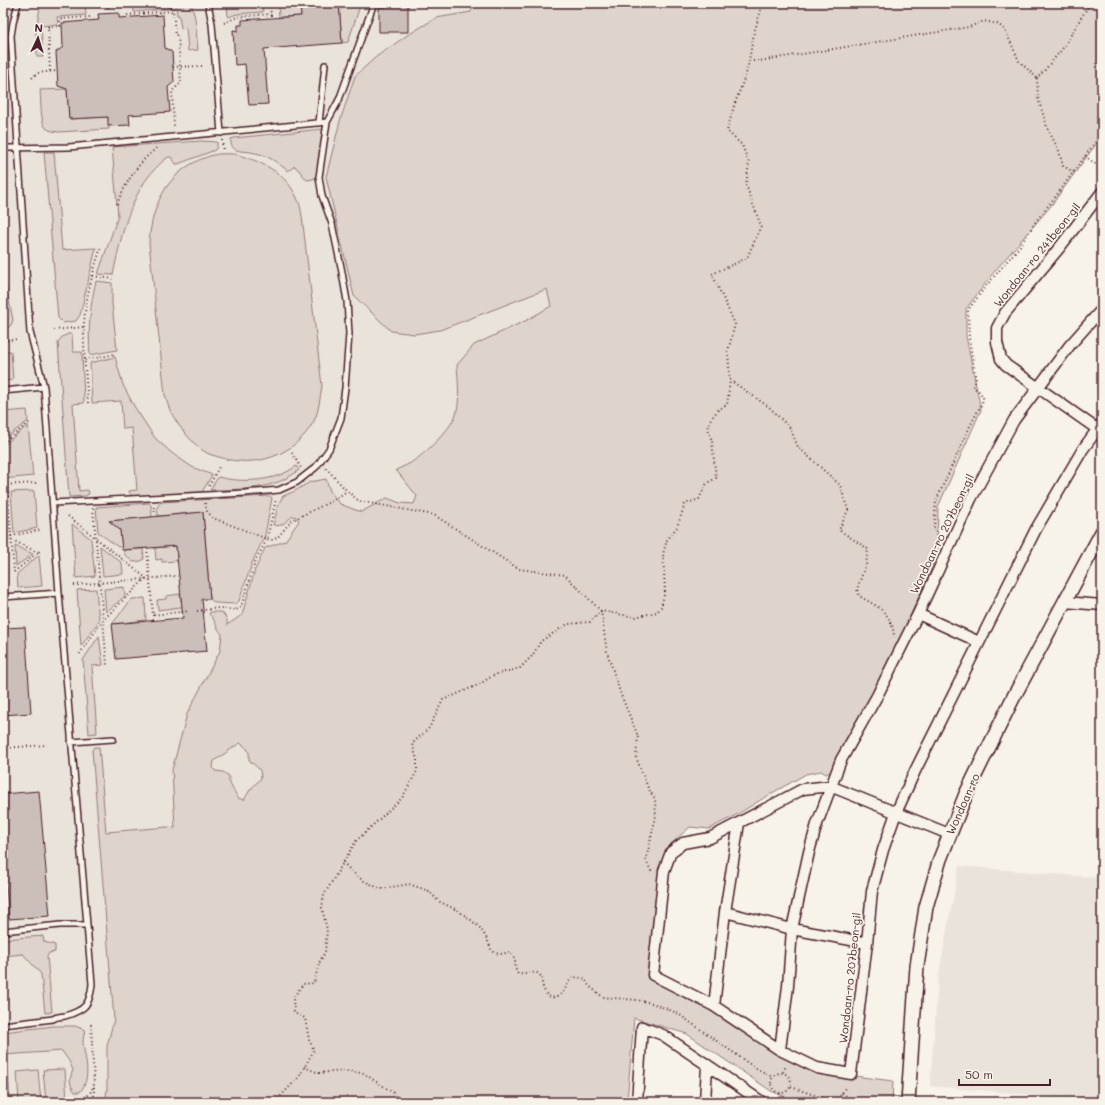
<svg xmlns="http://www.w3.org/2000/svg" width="1105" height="1105" viewBox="0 0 1105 1105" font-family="Mali,sans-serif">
	<rect width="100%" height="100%" fill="#f7f3e8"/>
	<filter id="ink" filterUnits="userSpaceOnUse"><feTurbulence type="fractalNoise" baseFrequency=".025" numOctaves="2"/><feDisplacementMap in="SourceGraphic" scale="8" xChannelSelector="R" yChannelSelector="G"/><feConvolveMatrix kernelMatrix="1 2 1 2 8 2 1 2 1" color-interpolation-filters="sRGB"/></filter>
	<g filter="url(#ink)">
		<!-- built -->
		<path fill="#eae3da" d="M3,3H527L567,270L216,1102H3Z
			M959,866L1102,878V1101L930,1086L938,979Z"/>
		<!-- green -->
		<path fill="#ded4cc" stroke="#947a7c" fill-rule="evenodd" d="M41,3H59V4L85,3L86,15L57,17L58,24L41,26L43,57H37L36,28Z
			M133,3H167L168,9L134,12Z
			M171,3H191L195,18L198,50L188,51L186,28L181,29L179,15H177L176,5H171Z
			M227,3H262L263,12L237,14L228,17Z
			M278,3H300L301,16L279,17Z
			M339,3H361L348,42L342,43Z
			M474,3H1102V136L1050,207L994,272L966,309V336L981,410L938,507L937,555L879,687L836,769L826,774L821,771L806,774L767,796L738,814L709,829L690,827L666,848L652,978L735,1023L793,1061L846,1075L893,1081L892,1102H798L771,1091L687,1034L634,1018L627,1102H105L107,1090V1046L114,1019L92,750L94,747H99L106,832L168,827L175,828L172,770L187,714L220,651L222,634C215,627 216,620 209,614L210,612H222L227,619V625L242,615L255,570L265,548L285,541L299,521L296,517L293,516C285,521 283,528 273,525L279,503L283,496L293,492L310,482L326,479L330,491L340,504L361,512L387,498L400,503L414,504L417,496L396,470C402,467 410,464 415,460C428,451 454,426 457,411C460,397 458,380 457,365L474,345L527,320L551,306L547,289L440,330L414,334L391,331L354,296L326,177L340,121L355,76L376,57L406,36L436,18L471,12ZM240,743C248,748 250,751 249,760L260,770L261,778L250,790L244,800L238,798L229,782V776L223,772L215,771L213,767L214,761Z
			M67,89L69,119L108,117L109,129L58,132C54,131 49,131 46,128C40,123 41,98 40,90Z
			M323,129L316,177L313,179L307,180L295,166L288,171C278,163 268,155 255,153C249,151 241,152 236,150C232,148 230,143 231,139L234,138Z
			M201,141L217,142V147L215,150L178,164H176L171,157H168C131,185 122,233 113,275L98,274L118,216L112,147Z
			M44,152H54L62,250L96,248L80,315L76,321L63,323L58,318Z
			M235,154C260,161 286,172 297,198C300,203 301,210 302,216L322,386C320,397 319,411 314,421C295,456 255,469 219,457C215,456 211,455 207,453C194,446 177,425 171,412C168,407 167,400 165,395L149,243C152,201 170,167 213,155C220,153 228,154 235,154Z
			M96,281L112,283V304L117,350L90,355C88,329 90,306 96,281Z
			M3,286H6L13,320L11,325L3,332Z
			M68,334H72L73,352H82L84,403L73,404L79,491L88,490L89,494L85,496L69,497L58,342L62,337Z
			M3,351H11L13,380L3,381Z
			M115,357L123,385L134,406L155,438L173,454L192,467L212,475L202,492L136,496C132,496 130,495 129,491L137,490L132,428L123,429L121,401L92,403L90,363Z
			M27,410L28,421L3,440V412Z
			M28,425L33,476L3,479V446Z
			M296,466L299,470C273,491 241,489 210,490L218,477C242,483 276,482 296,466Z
			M34,491L37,528L14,533L11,492Z
			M270,496L272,498L265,535L252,563L239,601L235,604L215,603L210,599L203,512L158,516C157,510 156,505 162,502Z
			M149,503L151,505L152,517L109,521L120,530L122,547H118L98,532L96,507Z
			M72,524L91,539L95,576L76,578Z
			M15,546L33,554L16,566Z
			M100,546L122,563L123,574L103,576Z
			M176,546L177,561L162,562V559L156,560L155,548Z
			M143,549L144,559L141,561L133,562L124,554V550Z
			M39,555L42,586L18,588L17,574Z
			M124,587L125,596L106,612L104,589Z
			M96,589L99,621L81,646L77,590Z
			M180,594L181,601H188V606L158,610L157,600L166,599V596Z
			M145,598L146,620L112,624L132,599Z
			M99,636L103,665L92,666L97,733L89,734L83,660Z
			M43,936L44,942L55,945V952L49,953L47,956L52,1012L45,1013L41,974L23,954L3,956V939Z
			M54,1026H75L85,1030C84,1034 83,1039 83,1043C85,1060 92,1077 80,1092H75C69,1084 69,1079 73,1070L69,1061L62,1051L3,1055V1032Z
			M65,1069L67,1102H46L43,1070Z
			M38,1070L41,1102H19L17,1072Z
			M3,1072H8L10,1102H3Z"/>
		<!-- building -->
		<path fill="#ccbfb9" stroke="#4a1f2b" d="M300,3H339L342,43L264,49L268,104L249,105L245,64L235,65L233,30L238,31V25H242V20L301,16Z
			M386,3H408V32H379V7H386Z
			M119,13V18L163,15L165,48L172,52L174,82L168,87L170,112L129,115L130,125L108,126V117L69,119L67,89L58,86L56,52L63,47L62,23L99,20L98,14Z
			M203,512L210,599H202L207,651L116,659L112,624L183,618L176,546L122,550L120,530L109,521Z
			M25,627L31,713L3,715V628Z
			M39,791L50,916L9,919L3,851V794Z"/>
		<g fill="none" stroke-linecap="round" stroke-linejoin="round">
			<!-- lane casing -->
			<g stroke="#4a1f2b" stroke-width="8">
				<path id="lane" d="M208,3L212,24L221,133
					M319,123L325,65
					M3,148L69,147L327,122
					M3,391L44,387
					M53,503L245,493L279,490L297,482L316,467L329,449L341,418L345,388L349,334L347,301L341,267L332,224L322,196L319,177L327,122L339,100L374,3
					M3,597L59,593
					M71,742L113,739
					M3,931L60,925H87
					M3,1025L53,1019C57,1016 60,1017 65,1016C85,1010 90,1005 92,984L59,593L44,387L30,332L11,36L13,23L18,3"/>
			</g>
			<!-- street casing -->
			<g stroke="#4a1f2b" stroke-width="13">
				<path id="street" d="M1097,429L1006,365L1001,359L997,342V328L1005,313L1060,247L1102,192
					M1064,602L1102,605
					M918,614L979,642
					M949,834L830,786L803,789L710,838L683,843L671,852L664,871L653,975L714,1006L780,1050L817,1068L851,1074L867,943L872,891L883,850L896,813L915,771L1036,529L1083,449L1102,423
					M725,912L792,929L867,943
					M714,1006L725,912L739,823
					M780,1050L788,986L792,929L809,852L817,824L841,760L877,696L918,614L971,499L1014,420L1070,345L1102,309
					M637,1102L642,1027L663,1035L762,1102
					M705,1102L707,1066"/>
			</g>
			<!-- secondary casing -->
			<g stroke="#4a1f2b" stroke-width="16">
				<path id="secondary" d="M908,1102L917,966L926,907L940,859L966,794L1012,700L1102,532"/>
			</g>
			<!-- path -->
			<path stroke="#4a1f2b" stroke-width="2" stroke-dasharray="1 3" stroke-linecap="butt" d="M108,3V13
				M169,3L170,7H173L175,35H178L181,83L172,91L174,126
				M270,3L271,17
				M127,15L173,11
				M224,23L237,17L271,14
				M749,61H759L969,27L984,21L998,24L1005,30L1019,61L1037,78
				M173,67L204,66
				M50,71L48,27L60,26V19L90,17
				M32,78L37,73L57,71
				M222,140L223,152
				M1085,156L1102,169
				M1074,172L1063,166L1059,151L1047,127L1038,98L1037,78L1044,71L1063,48L1090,3
				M117,204C126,182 139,161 158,147
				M93,276L113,279
				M54,330L84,327
				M3,341L17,339
				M85,360L116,354
				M730,380L769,407L790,428L798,447L840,485L848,510L839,530L868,549L866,564L857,589L859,596C877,606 892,612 894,636
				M88,403C86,381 84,358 84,335C83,306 92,275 101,247
				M3,443L31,421
				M292,453L301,468
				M326,468L347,491L359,501L434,515L519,569L565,575L601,611L635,617L657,612L661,607L665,591L663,554L667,540L677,527L685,504L699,499L707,483L716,478L712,441L708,429L710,420L719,409L727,405L730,380L728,351L735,324L712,274L747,258L761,226L746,185L749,163L742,145L727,131L734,106L747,71L754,33L763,3
				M7,484L14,572
				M3,485L36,483
				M209,486L220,465
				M205,503L207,511L213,518L267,539L273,540L278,537L291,521L332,501L347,491
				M154,507L155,515
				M93,508L107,665
				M68,516L146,578L103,620L79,655
				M11,536L40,530
				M12,540L39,553
				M939,543L934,528L936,501L970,426L982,403L983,398L980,392L973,387L976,380L969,338L968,310L986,286L1020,246L1036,221L1056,196L1102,133
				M147,548L153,615L189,611
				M14,572L41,550
				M74,585L178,576
				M197,611L218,608L236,610L241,607L255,562L267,539L276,499
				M601,611L607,652L621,695L638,736L636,757L648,788L655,799L656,816L646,860L652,873
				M153,615V620
				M3,748L47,745
				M343,862L350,870L362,880L381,889L409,884L429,891L438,901L457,910L470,919L481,929L487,939L491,949L495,953L502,954L509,952C519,959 512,966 518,974C525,975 530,972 537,973L542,977C541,987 547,1004 560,995C565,991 567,984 571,979L577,977L585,979L589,986L603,997L637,1000L652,1003L677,1013L751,1065L772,1077
				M304,1067L319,1073L344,1071L363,1073L394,1093L399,1102
				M783,1072L786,1066
				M771 1083a10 10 0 1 1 20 0a10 10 0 1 1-20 0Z
				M94,1087V1102
				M791,1087L823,1098L837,1101
				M842,1093L852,1100
				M73,1101C85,1100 91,1095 94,1084L91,1023
				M275,1102L299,1077L314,1050L309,1040L305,1018L294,1013L293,998L303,984L314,983L319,963L325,952L327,930L322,908L324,895L356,841L402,798L417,771V759L412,744L429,728L443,700L478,685L494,675L520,668L532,656L541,641L568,624L590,622L601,611
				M778,1102L780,1093
				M839,1102L837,1101L845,1088
				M851,1102L852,1100L872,1102"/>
			<!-- lane -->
			<use href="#lane" stroke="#f7f3e8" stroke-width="5"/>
			<!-- street -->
			<use href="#street" stroke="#f7f3e8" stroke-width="10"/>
			<!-- secondary -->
			<use href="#secondary" stroke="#f7f3e8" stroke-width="13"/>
		</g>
	</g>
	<g text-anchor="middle" stroke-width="3.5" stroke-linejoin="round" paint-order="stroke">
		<!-- street labels -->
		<g font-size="11" fill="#4a1f2b" stroke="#f7f3e8">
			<text transform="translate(1037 255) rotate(-51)" y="4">Wondoan-ro 241beon-gil</text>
			<text transform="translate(942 534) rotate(-64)" y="4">Wondoan-ro 207beon-gil</text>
			<text transform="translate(963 804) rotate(-66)" y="4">Wondoan-ro</text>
			<text transform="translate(850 978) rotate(-84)" y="4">Wondoan-ro 207beon-gil</text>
		</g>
	</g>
	<!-- margin -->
	<rect width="1105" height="1105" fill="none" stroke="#f7f3e8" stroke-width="16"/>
	<rect x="8" y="8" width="1089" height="1089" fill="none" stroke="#4a1f2b" stroke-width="1.5" filter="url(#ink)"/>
	<!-- north arrow -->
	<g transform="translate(38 38) rotate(4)" stroke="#f7f3e8" stroke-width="3" paint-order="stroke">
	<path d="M0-3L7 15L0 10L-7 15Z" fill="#4a1f2b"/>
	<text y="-6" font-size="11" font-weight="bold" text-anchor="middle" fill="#4a1f2b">N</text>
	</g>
	<!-- scale -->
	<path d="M959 1079v6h91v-6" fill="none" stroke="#4a1f2b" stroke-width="2"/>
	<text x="965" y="1079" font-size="12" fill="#4a1f2b" stroke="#f7f3e8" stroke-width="3" paint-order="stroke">50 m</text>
</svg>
